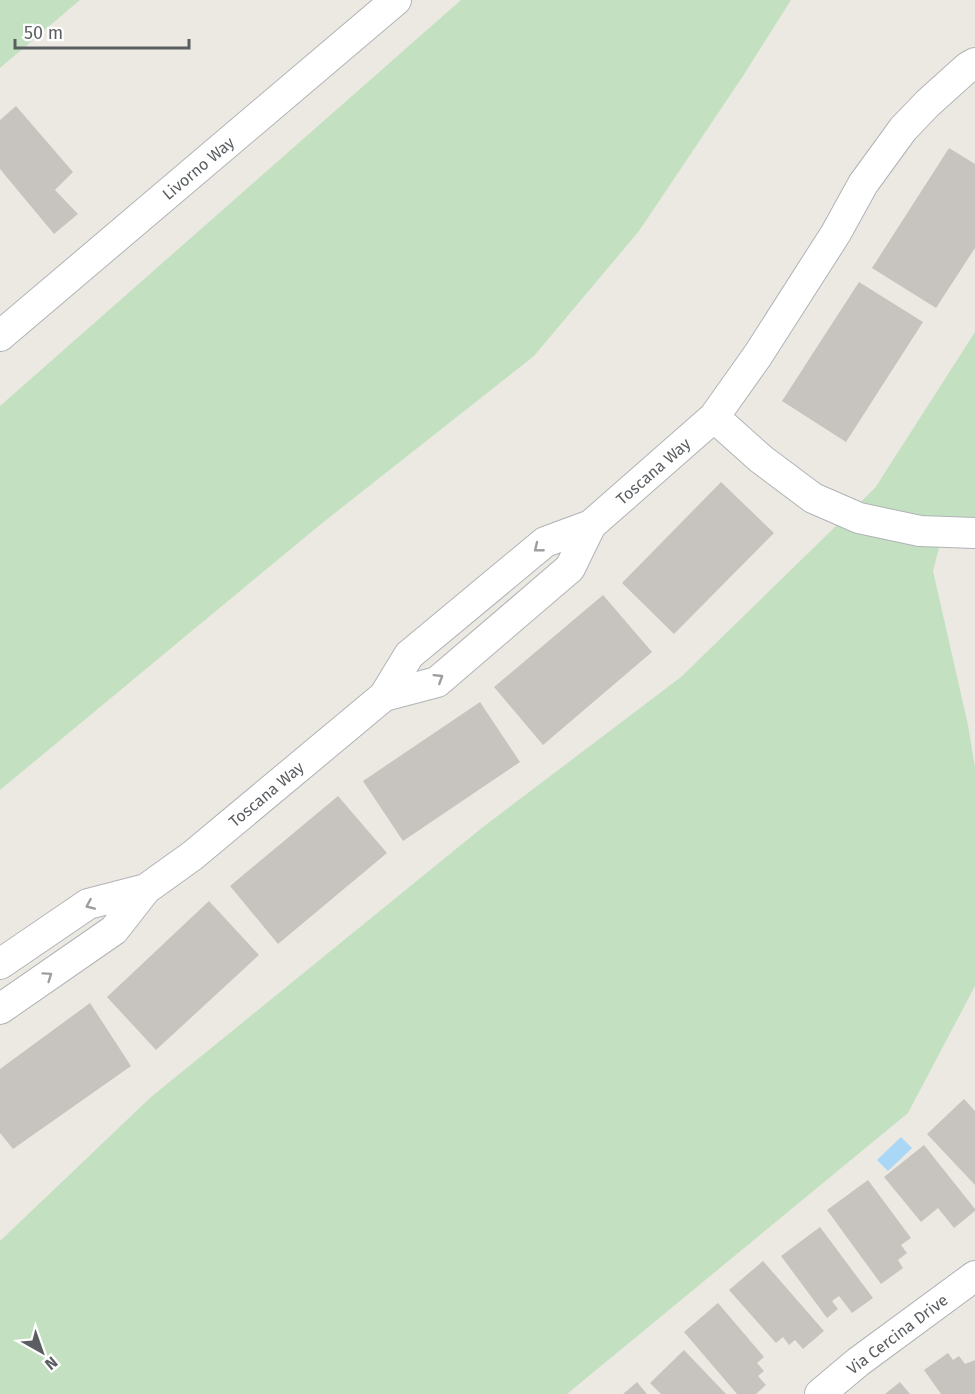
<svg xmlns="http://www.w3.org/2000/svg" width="975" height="1394" viewBox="0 0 975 1394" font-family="'Fira Sans',sans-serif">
	<rect width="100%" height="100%" fill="#ece9e2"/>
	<!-- green -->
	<path fill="#c3e1c1" d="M0,0H80L0,68Z
		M461,0H791L743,76L639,231L534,356L321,524L0,790V406Z
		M975,332V521L945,525L933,571L968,725L975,767V986L908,1113L567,1394H0V1241L151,1097L483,827L681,677L875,488Z"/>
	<!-- water -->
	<path fill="#a9d7f5" d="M901,1137L912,1148L888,1171L877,1160Z"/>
	<!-- building -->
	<path fill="#c7c4bf" d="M16,106L73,172L55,190L78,214L54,234L0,169V120Z
		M949,148L975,164V248L936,308L872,268Z
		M859,282L923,322L846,442L782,401Z
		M721,482L774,533L674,634L622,583Z
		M603,595L652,652L543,745L494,687Z
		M480,702L520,762L403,841L363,781Z
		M338,796L387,853L278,944L230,886Z
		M209,901L259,955L156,1050L107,997Z
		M90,1003L131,1066L13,1149L0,1133V1069Z
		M964,1099L975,1111V1185L927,1134Z
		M924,1145L975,1209V1211L954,1228L938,1208L921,1222L884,1177Z
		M868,1180L911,1238L901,1245L907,1253L898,1260L903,1268L881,1284L827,1210Z
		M820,1227L873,1298L852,1313L839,1296L832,1301L838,1309L827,1318L781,1256Z
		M763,1261L824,1331L803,1349L795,1340L789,1345L783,1337L776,1343L729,1290Z
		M718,1303L764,1357L757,1363L764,1371L758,1376L766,1385L756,1394H737L684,1332Z
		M684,1350L726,1394H661L650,1383Z
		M948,1353L953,1360L959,1356L965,1364L975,1360V1394H941L924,1370Z
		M637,1382L647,1394H623Z
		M900,1382L910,1394H885Z"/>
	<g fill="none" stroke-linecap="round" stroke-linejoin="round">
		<!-- minor casing -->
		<g stroke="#b0b3b6" stroke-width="32">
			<path id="minor" d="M0,336L396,0
				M714,417L761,459L813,498L859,518L920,531L975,533
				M384,696L437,682L570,568L591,525
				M0,964L88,904L146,889
				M0,1009L114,930L146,889L192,856L384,696L409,655L545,542L591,525L714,417L758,355L836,233L863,184L903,129L928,103L968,67L975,63
				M820,1394L858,1362L975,1276"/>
		</g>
		<!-- minor -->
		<use href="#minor" stroke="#fff" stroke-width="30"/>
	</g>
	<!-- one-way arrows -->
	<defs><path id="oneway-chevron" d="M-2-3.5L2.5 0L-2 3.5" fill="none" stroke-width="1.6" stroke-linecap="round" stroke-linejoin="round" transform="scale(1.5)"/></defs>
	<g stroke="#9d9ea0">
		<use href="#oneway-chevron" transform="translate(538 548) rotate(141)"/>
		<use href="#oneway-chevron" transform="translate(439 678) rotate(-32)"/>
		<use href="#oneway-chevron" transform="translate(90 905) rotate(157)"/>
		<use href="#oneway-chevron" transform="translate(48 976) rotate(-35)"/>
	</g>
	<g text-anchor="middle" stroke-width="4.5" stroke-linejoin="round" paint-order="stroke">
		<!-- street labels -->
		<g font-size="16" fill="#5b5e61" stroke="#fff">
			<text transform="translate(198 168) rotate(-40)" y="6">Livorno Way</text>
			<text transform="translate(653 471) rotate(-41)" y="6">Toscana Way</text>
			<text transform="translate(266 794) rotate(-40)" y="6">Toscana Way</text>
			<text transform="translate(897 1334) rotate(-37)" y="6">Via Cercina Drive</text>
		</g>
	</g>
	<!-- north arrow -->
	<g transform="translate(42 1352) rotate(140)" stroke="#ffffff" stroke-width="4.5" paint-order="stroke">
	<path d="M0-4.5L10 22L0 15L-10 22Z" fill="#5b5e61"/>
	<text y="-9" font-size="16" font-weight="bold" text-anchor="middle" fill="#5b5e61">N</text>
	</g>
	<!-- scale -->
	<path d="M15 39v9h174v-9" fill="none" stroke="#5b5e61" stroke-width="3"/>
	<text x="24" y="39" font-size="18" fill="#5b5e61" stroke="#ffffff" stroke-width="4.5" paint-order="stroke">50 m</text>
</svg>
